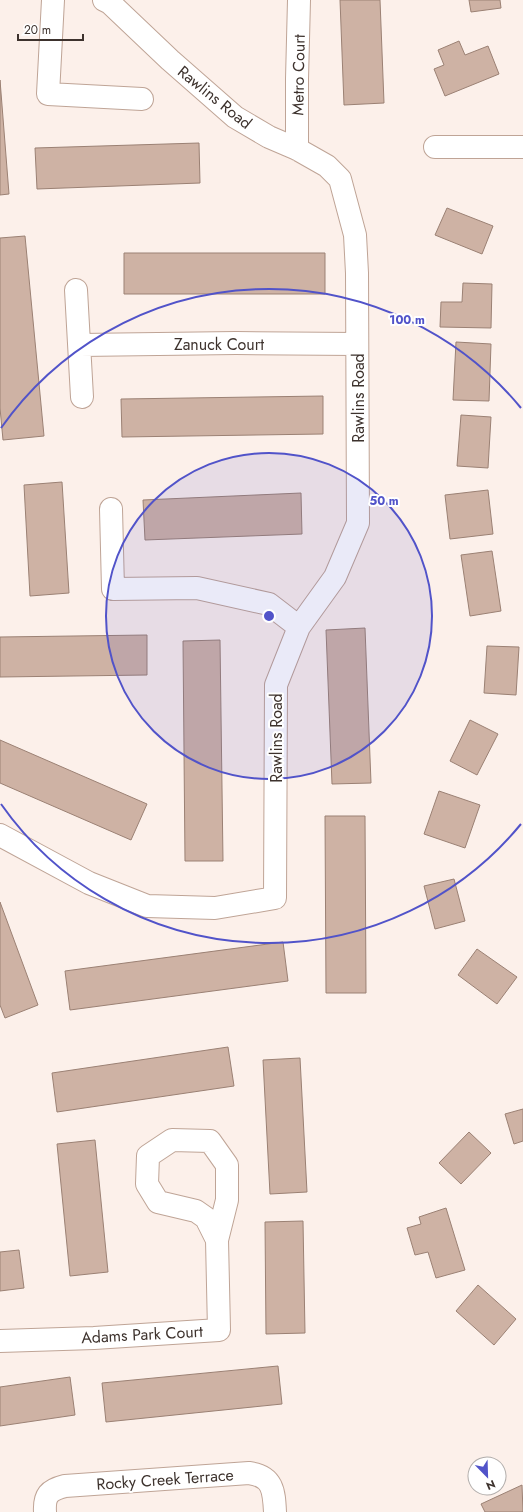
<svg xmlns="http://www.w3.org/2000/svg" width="523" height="1512" viewBox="0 0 523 1512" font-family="Jost,sans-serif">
	<rect width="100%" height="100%" fill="#fcf0ea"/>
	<!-- building -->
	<path fill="#ceb2a4" stroke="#9b8174" d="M340,0H380L384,103L344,105Z
		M469,0H500L501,8L471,12Z
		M459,41L465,55L488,46L499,74L445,96L434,69L444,65L438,50Z
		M0,80L9,194L0,195Z
		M199,143L200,183L37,189L35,148Z
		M447,208L493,226L482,254L435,235Z
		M25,236L44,436L3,440L0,408V238Z
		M124,253H325V294H124Z
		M463,283L492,284L491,328L440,327L441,302H462Z
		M456,342L491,344L489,401L453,400Z
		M323,396V434L122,437L121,399Z
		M461,415L491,417L488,468L457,466Z
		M62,482L69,593L30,596L24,485Z
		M488,490L493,534L450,539L445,495Z
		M301,493L302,534L145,540L143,500Z
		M492,551L501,611L470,616L461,555Z
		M365,628L371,783L332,784L326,630Z
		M147,635V675L0,677V637Z
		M220,640L223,861H185L183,641Z
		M487,646L519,647L516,695L484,693Z
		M470,720L498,734L477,775L450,761Z
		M0,740L147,804L131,840L0,783Z
		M439,791L480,805L465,848L424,834Z
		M325,816H365L366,993H326Z
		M454,879L465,921L435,929L424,886Z
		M0,902L38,1005L5,1018L0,1005Z
		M283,942L288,981L70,1010L65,971Z
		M477,949L517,977L497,1004L458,975Z
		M228,1047L234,1086L57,1112L52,1073Z
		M300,1058L307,1192L270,1194L263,1060Z
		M523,1109V1141L514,1144L505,1114Z
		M469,1132L491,1153L461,1184L439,1163Z
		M95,1140L108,1272L70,1276L57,1144Z
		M446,1208L465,1270L436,1278L428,1252L415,1255L407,1228L421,1224L419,1217Z
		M303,1221L305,1333L266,1334L265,1222Z
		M19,1250L24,1288L0,1291V1252Z
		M478,1285L516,1319L494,1345L456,1311Z
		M278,1366L282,1404L106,1422L102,1383Z
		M70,1377L75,1415L0,1426V1387Z
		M522,1485L523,1512H485L481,1504Z"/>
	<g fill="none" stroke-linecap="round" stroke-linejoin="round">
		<!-- street casing -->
		<g stroke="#bfa496" stroke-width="24">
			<path id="street" d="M53,0L48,94L142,99
				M435,147H523
				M297,149V79L299,0
				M76,290L82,397
				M80,345L236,343L357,344
				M111,509L113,589L197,588L269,604L299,627
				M0,835L89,883L147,906L215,908L275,898L276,685L299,627L335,577L358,523L357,273L355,235L340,179L327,166L297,149L269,137L235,117L170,60L110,3L104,0
				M0,1341L94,1338L219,1330L217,1240L227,1200V1165L210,1141L172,1140L148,1156L147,1184L158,1202L196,1211L206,1218L217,1240
				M45,1512C44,1495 49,1490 65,1486L249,1473C273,1476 274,1491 275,1512"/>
		</g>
		<!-- street -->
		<use href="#street" stroke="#fff" stroke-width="22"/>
	</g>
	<!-- distance rings -->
	<circle cx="269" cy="616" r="163" fill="#5153c9" fill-opacity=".12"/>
	<g fill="none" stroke="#5153c9" stroke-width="2">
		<circle cx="269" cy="616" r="163"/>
		<path d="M521 824A327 327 0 0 1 1 804M1 428A327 327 0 0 1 521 408"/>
	</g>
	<g text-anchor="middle" stroke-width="4" stroke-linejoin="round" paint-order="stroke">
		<!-- street labels -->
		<g font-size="16" fill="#3d322d" stroke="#fff">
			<text transform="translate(298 75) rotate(-89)" y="6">Metro Court</text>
			<text transform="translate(215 97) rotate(39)" y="6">Rawlins Road</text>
			<text x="219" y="350">Zanuck Court</text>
			<text transform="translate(358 398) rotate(-90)" y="6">Rawlins Road</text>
			<text transform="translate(276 738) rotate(-90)" y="6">Rawlins Road</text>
			<text transform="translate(142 1334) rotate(-3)" y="6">Adams Park Court</text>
			<text transform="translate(165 1479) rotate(-4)" y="6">Rocky Creek Terrace</text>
		</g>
	</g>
	<circle cx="269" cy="616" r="6" fill="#5153c9" stroke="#fff" stroke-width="2"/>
	<g font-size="12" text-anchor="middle" font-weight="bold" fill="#5153c9" stroke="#fff" stroke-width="4" stroke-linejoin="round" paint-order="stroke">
		<text x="407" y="324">100 m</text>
		<text x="384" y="505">50 m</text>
	</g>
	<!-- north arrow -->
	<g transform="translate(487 1476) rotate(157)"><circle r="19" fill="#ffffff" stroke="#b1adab"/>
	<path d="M0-3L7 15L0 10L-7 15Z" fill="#5153c9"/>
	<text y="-6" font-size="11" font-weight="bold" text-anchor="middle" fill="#3d322d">N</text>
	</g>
	<!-- scale -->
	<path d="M18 34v6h65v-6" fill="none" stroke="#3d322d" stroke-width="2"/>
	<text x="24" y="34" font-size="12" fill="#3d322d" stroke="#ffffff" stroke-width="3" paint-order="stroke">20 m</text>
</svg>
